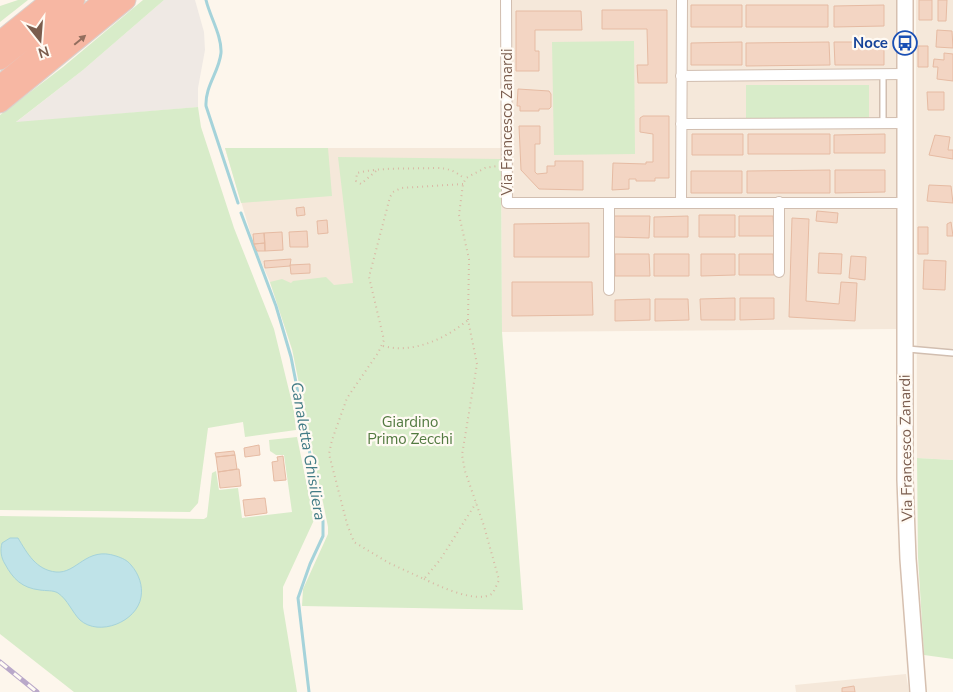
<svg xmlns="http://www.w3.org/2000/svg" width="953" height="692" viewBox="0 0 953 692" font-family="'Nunito Sans',sans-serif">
	<rect width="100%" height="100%" fill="#fdf6ec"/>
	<!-- residential -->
	<path fill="#f5e8da" d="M500,0H897V329L502,332L501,159L355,306L292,349L270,282L255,248L225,148H502Z
		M916,0H953V460L917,458Z
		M906,674L909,692H796L795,685Z"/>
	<!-- industrial -->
	<path fill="#efe9e4" d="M164,0H195L204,32L205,50L198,88V107L15,123L83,70Z"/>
	<!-- green -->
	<path fill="#d8ecc9" d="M18,0H28L0,22V6Z
		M143,0H164L83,70L16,122L198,107L201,127L234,228L274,329L294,411L296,430L245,437L243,422L208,428L198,503L190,512L0,510V115L63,67Z
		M634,41L635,154L554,155L552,42Z
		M746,85H869V121H746Z
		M225,148H328L332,196L241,203Z
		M338,157L501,159L502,332L523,610L302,606L303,589L328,534V527L292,349L270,282L282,279L291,283L293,281L326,277L334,285L353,283Z
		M297,437L314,520L283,587V607L297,692H74L0,634V516L204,519L207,517L212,473L216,471L219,490L238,488L242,518L292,512L284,455H276L270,451L269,440Z
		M917,458L953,460V659L924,655L918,557Z"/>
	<!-- water -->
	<path fill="#bfe3e8" stroke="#a5d3da" d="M10,538H18C27,553 36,570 56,572C77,574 86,546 116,556C122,558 127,560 131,565C139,574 143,586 141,597C137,622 99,637 80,620C72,612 68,600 58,593C53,590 46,591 40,590C22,588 13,579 5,564C1,558 0,550 2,543Z"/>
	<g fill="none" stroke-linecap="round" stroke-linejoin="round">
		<!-- stream -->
		<path stroke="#a5d3da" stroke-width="3" d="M206,0C210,17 222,36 221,53C219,72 205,86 206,106L238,203
			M241,213L276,306L291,357L323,521V536L310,564L298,598L309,692"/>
	</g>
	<!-- building -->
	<path fill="#f3d5c3" stroke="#e6bba3" d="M919,0H932V20H919Z
		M938,0H947L946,21H938Z
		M691,5H742V27H691Z
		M746,5H828V27H746Z
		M884,5V26L834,27V6Z
		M602,10H667V83H638L637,65H648L647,29H602Z
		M516,11H581L582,30H535V51H539V71H516Z
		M937,30L952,31L953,48L936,47Z
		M742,42V65H691V43Z
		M829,42L830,65L746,66V43Z
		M834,42H884V65H835Z
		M918,46H928V67H918Z
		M944,53L953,54V81L937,79L938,67H933L934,59L944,60Z
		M518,89L549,91L551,94V107L549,109H539V111H520V106H517Z
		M927,92H944V110H928Z
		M643,116H669V178H655V181H636V179H629V189L612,190L613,163L646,164V162H653V134L640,132V118Z
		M519,126H540V144H535V172L537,174L547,173V166H555V161H583V190L539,189L521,170Z
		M692,134H743V155H692Z
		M748,134H830V154H748Z
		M885,134V153H834V135Z
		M935,135L950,137L948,150H953V159L929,155Z
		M830,170V193H747V171Z
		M835,170H885V192L835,193Z
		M691,171H742V193H691Z
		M929,185L951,186L953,203L927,201Z
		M304,207L305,215L297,216L296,208Z
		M817,211L838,213L837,223L816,221Z
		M699,215H735V237H699Z
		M614,216H650L649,238L614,237Z
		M688,216V237H654V217Z
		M739,216H773L774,236H739Z
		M792,218L809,219L806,301L839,304L841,282L857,283L855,321L789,317Z
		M327,220L328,233L318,234L317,221Z
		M951,222L953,236H947V224Z
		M589,223V257H514V224Z
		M918,227H928V254H918Z
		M307,231L308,247H290L289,232Z
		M282,232L283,250L265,251L264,233Z
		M264,233L265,243L254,244L253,234Z
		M265,243V251H257L254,244Z
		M819,253L842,254L841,274L818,273Z
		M615,254H649L650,276H615Z
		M654,254H689V276H654Z
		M701,254H735V275L701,276Z
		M739,254H773L774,275H739Z
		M851,256L866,257L865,280L849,278Z
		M291,259L290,266L265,268L264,261Z
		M924,260L946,261L945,290L923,289Z
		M310,264V273L291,274L290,265Z
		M512,282H592L593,315L512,316Z
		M735,298V320H701L700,299Z
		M740,298H774V319L740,320Z
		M650,299V320L615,321V300Z
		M655,299H688L689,320L655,321Z
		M259,445L260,455L245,457L244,448Z
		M234,451L235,455L216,457L215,453Z
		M235,455L237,469L218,472L216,457Z
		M283,456L286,480L274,481L272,462L278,461L277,457Z
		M239,469L241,486L220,488L218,472Z
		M265,498L267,513L245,516L243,500Z
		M854,686L855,692H842V688Z"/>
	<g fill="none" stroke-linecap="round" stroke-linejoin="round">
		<!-- lane casing -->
		<g stroke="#d1beb0" stroke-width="8">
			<path id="lane" d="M883,123V74
				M908,349L953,353"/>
		</g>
		<!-- street casing -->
		<g stroke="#d1beb0" stroke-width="12">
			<path id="street" d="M506,0L507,203H906
				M681,76L905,74
				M681,124L906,123
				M779,202V272
				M609,203V290
				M681,203L682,0"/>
		</g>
		<!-- secondary casing -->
		<g stroke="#d6c0b0" stroke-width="18">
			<path id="secondary" d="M905,0V480L908,559L918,692"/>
		</g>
		<!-- highway casing -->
		<g stroke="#dad1cd" stroke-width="21">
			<path id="highway" d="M0,41L51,0
				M0,60L75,0
				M0,85L104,0
				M0,103L126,0"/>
		</g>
		<!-- path -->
		<path stroke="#d9b8a5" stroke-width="2" stroke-dasharray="1 4" stroke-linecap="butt" d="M376,171L361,184L356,181L357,173C381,167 410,169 435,168C449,168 455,171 465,179
			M463,184L401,188L393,192L390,197L369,277L384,340L378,353L347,398L332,440L329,454L347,524L354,542L389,563L424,579L440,560L476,503
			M383,346C413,354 445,339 468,320
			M424,579C439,586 478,605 493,593L499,580L484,526L465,471L462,455L477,364L468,320L469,259L459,215L463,184L466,178L485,168L497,166"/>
		<!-- lane -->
		<use href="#lane" stroke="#fff" stroke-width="5"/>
		<!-- street -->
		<use href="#street" stroke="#fff" stroke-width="10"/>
		<!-- secondary -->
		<use href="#secondary" stroke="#fff" stroke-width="15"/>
		<!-- highway -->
		<use href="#highway" stroke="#f7b7a3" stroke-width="19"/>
		<!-- rail casing -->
		<g stroke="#b9a8c9" stroke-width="5">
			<path id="rail" d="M0,662L37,692"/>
		</g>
		<!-- rail -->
		<use href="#rail" stroke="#fffaf3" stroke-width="3" stroke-dasharray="9" stroke-linecap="butt"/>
	</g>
	<!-- one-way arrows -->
	<defs><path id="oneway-solid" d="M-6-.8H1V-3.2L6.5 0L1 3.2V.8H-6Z" transform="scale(1.25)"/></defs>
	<use fill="#936e5e" href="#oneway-solid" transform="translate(80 40) rotate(-40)"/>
	<!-- icons -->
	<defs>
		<g id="bus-ring" transform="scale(1.25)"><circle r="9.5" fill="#fffaf3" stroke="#1a4fb4" stroke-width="1.5"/><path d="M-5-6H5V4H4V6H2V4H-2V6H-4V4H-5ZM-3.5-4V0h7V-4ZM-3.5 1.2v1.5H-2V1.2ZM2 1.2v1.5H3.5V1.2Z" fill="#1a4fb4"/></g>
	</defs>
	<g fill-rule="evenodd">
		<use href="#bus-ring" x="905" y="43"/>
	</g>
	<g text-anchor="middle" stroke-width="4.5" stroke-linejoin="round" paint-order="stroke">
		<!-- transit labels -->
		<g font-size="15" font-weight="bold" fill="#164399" stroke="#fffaf3" text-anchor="end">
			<text x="888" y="48">Noce</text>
		</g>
		<!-- street labels -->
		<g font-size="15" fill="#7a5c4d" stroke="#fffaf3">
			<text transform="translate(507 122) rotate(-90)" y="5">Via Francesco Zanardi</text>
			<text transform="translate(906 448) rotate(-91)" y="5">Via Francesco Zanardi</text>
		</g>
		<!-- park labels -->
		<g font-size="15" fill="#537a41" stroke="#fffaf3">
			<text x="410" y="427">Giardino<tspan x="410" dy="17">Primo Zecchi</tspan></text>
		</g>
		<!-- water labels -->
		<g font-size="16" font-style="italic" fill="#437c86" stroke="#fffaf3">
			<text transform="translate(309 451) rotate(80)" y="6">Canaletta Ghisiliera</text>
		</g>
	</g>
	<!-- north arrow -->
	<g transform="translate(40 40) rotate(163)" stroke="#fffaf3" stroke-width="4" paint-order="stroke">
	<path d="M0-4L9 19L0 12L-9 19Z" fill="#7a5c4d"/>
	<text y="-8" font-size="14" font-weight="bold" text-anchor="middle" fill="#7a5c4d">N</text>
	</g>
</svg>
